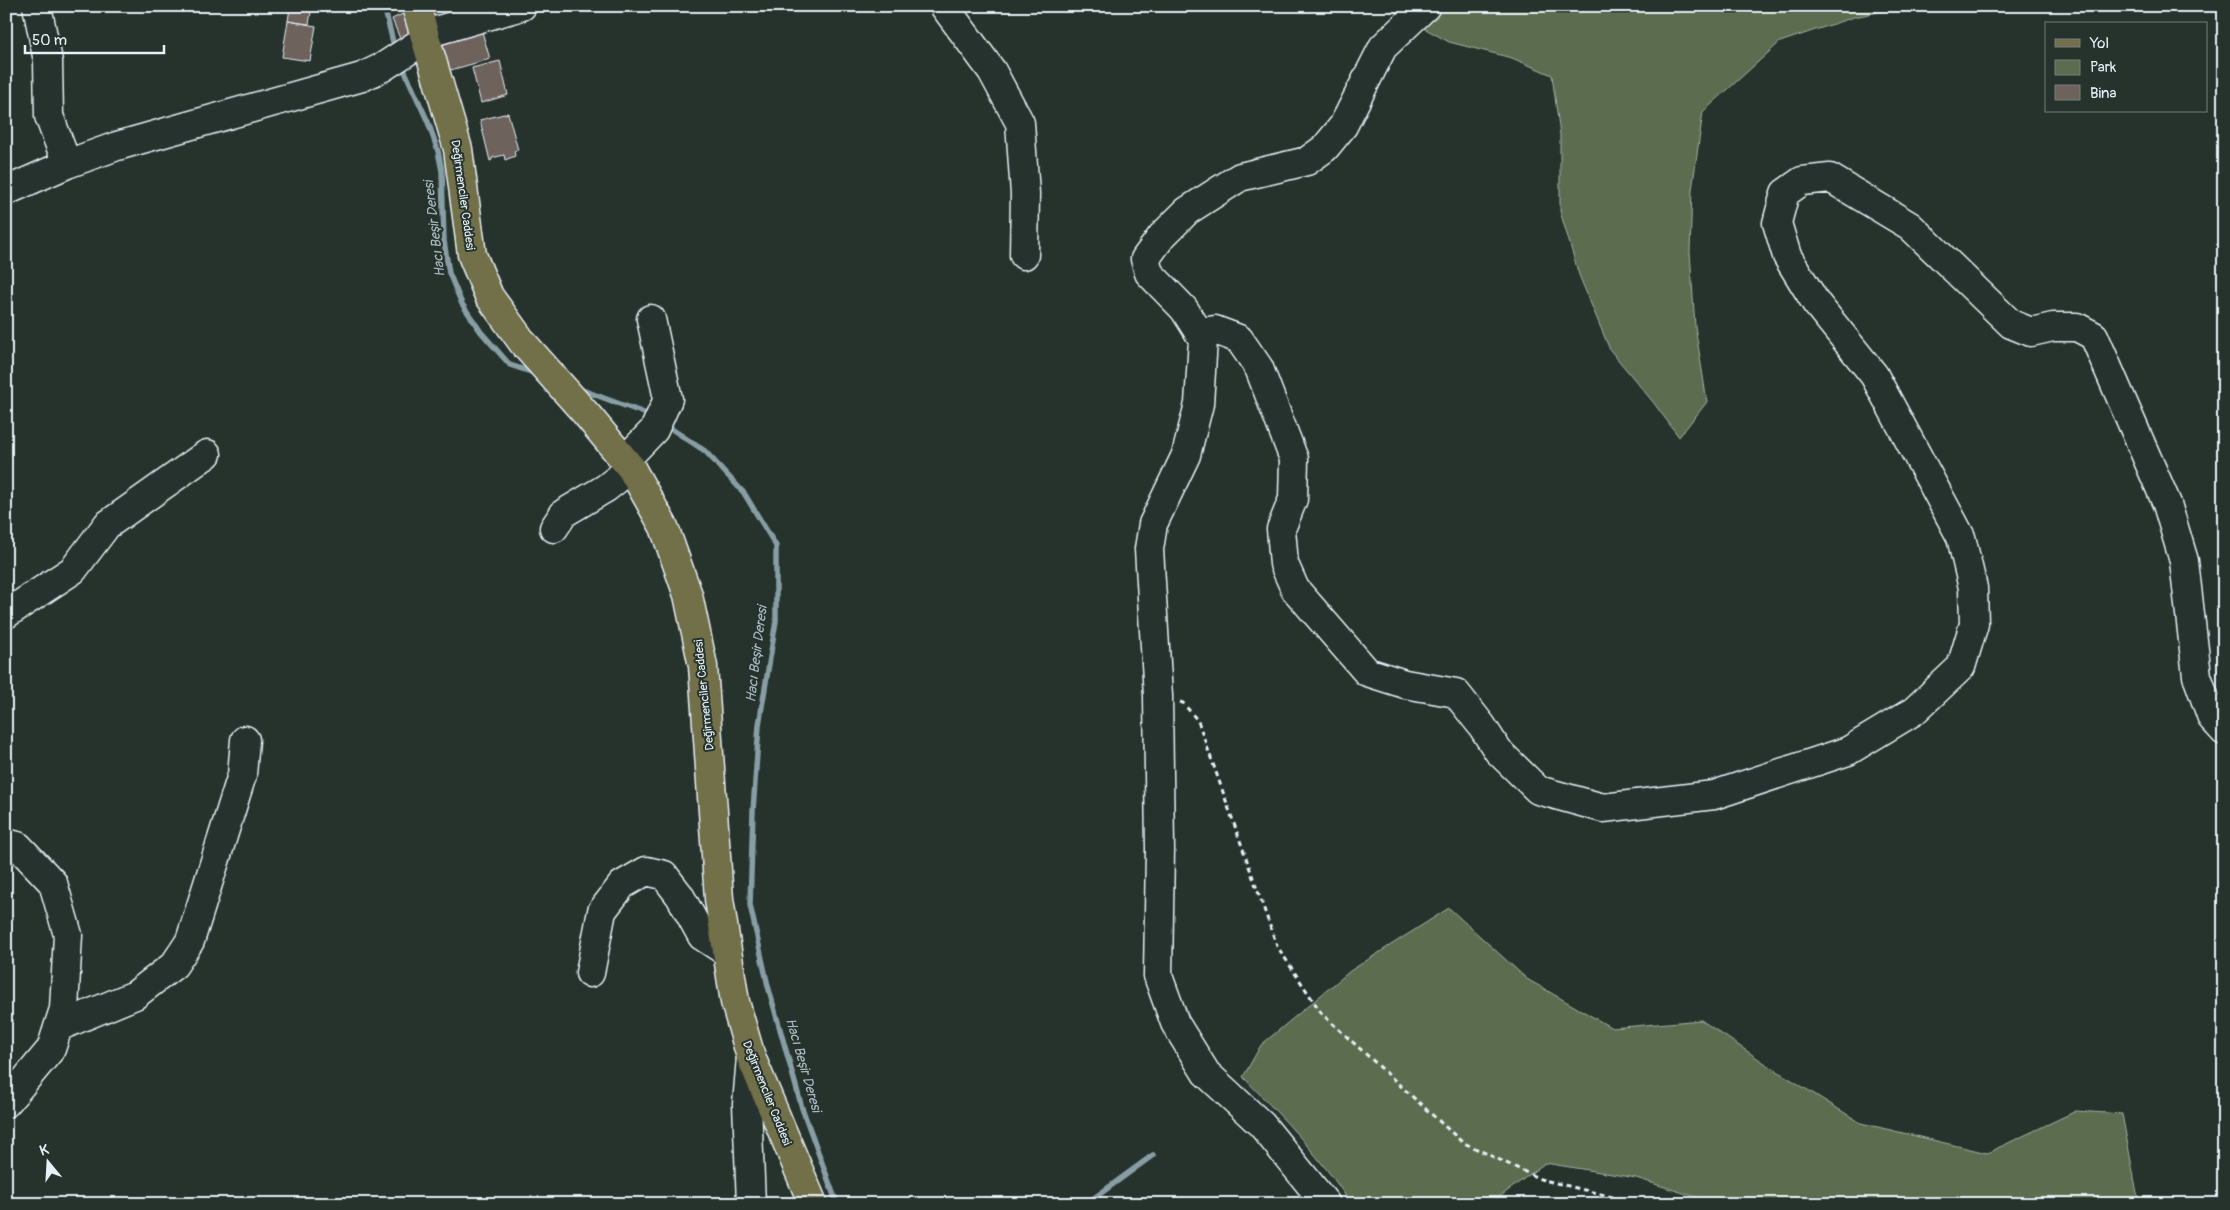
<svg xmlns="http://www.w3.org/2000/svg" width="2230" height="1210" viewBox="0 0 2230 1210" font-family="Pangolin,sans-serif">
	<rect width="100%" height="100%" fill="#26332d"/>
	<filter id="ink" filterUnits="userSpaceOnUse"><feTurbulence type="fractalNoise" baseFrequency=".02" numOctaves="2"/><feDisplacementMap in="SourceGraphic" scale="10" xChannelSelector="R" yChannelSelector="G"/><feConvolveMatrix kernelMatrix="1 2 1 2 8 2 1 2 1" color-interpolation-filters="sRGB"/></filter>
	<g filter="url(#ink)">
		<!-- green -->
		<path fill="#5c6d4f" stroke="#a2afa4" d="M1384,6H1908L1854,17L1780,42L1703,112L1692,190L1690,252L1695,326L1707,402L1679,437L1653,402L1610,350L1579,275L1560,211V135L1552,75L1512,58L1449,42Z
			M1449,908L1527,979L1612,1028L1701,1020L1769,1066L1861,1123L1987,1153L2076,1111L2122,1114L2137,1193L2143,1204H1718L1636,1178L1545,1163L1490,1204H1351C1321,1157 1282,1117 1243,1077L1261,1045L1350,971Z"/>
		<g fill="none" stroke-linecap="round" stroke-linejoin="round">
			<!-- stream -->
			<path stroke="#889ea5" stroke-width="5.5" d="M384,6L395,50
				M401,63L428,122L438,151L442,171L444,241L449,273L462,304L481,332L510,365L537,374
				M577,388L652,416
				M664,424L705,451L744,493L776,546V621L759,725L753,811L750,905L768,986L802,1108L837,1204
				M1086,1204L1153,1155"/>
		</g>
		<!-- building -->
		<path fill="#6e625c" stroke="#e8f1f8" d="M290,8L311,12L309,24L288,21Z
			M405,13L411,32L401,41L392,19Z
			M288,21L316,26L310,61L282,57Z
			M480,25L490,59L447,71L437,37Z
			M500,61L508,95L481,103L472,68Z
			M508,113L518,150L514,151L515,156L505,160L504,155L492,158V160L490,161L480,120Z"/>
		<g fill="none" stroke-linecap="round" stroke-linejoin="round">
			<!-- minor casing -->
			<g stroke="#e8f1f8" stroke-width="31">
				<path id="minor" d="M37,6L48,61L49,116L67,164
					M944,6L992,71L1020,123L1025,194L1024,255
					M425,34L522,6
					M6,191L67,164L117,146L362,77L383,67L426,39
					M1199,333L1215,330L1239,339L1259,368L1294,459L1293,499L1281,529L1284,564L1295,589L1367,672L1405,684L1456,693L1482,726L1498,751L1538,790L1603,808L1714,795L1848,751L1914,711L1961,667L1974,624L1973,588L1961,537L1874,375L1816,303L1787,256L1777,223L1785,193L1802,181L1830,178L1910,226L2011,324L2031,332L2053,327H2077L2094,336L2167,504L2184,561L2197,676L2212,718L2224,731
					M625,460L654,430L668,399L651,319
					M554,528L564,513L606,488L631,468
					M6,614L73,570L107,525L207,454
					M6,843L18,846L53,883L68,935L64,1009L51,1049L6,1103
					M590,973L602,911L622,885L646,871L664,875L680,896L702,936L725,951
					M58,1027L135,995L174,965L190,941L242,775L245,740
					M751,1057L747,1104L751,1204
					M1326,1204L1262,1125L1206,1073L1175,1023L1158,976L1160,849L1158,696L1149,549L1153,524L1186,455L1199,404L1203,339L1184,309L1149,273L1145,259L1162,236L1187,211L1240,177L1307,161L1325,148L1343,126L1383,47L1426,6"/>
			</g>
			<!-- major casing -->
			<g stroke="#e8f1f8" stroke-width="31">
				<path id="major" d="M416,6L458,149L472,255L489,296L523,343L588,416L631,468L664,527L688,595L703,666L719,899L735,1002L751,1057L813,1204"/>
			</g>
			<!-- path -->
			<path stroke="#e8f1f8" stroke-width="3" stroke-dasharray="5 4" stroke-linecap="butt" d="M1180,702L1183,703L1198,721L1277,946L1322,1014L1462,1142L1540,1179L1641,1204
				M6,796L12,822"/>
			<!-- minor -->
			<use href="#minor" stroke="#26332d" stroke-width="28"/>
			<!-- major -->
			<use href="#major" stroke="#726f4a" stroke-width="28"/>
		</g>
	</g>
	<g text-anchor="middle" stroke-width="4" stroke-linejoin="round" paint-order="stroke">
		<!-- street labels -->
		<g font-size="12" fill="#e8f1f8" stroke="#26332d">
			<text transform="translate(463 195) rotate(82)" y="4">Değirmenciler Caddesi</text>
			<text transform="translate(704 695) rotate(-96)" y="4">Değirmenciler Caddesi</text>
			<text transform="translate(767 1093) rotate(68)" y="4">Değirmenciler Caddesi</text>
		</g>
		<!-- water labels -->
		<g font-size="14" font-style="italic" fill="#a8b9c1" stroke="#26332d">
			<text transform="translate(434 229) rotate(-97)" y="5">Hacı Beşir Deresi</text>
			<text transform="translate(756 654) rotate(-83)" y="5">Hacı Beşir Deresi</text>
			<text transform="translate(804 1065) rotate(74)" y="5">Hacı Beşir Deresi</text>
		</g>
	</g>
	<!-- margin -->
	<rect width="2230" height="1210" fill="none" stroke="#26332d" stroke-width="25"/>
	<rect x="12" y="12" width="2205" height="1185" fill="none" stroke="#e8f1f8" stroke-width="2" filter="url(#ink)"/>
	<!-- legend -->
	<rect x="2045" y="22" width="162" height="90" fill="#26332d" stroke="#747f7e"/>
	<rect x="2055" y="39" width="25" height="8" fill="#726f4a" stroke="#747f7e"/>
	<text x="2090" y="48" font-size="15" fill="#e8f1f8">Yol</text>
	<rect x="2055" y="60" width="25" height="15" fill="#5c6d4f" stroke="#747f7e"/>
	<text x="2090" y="72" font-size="15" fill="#e8f1f8">Park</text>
	<rect x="2055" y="85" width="25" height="15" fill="#6e625c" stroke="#747f7e"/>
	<text x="2090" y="98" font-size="15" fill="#e8f1f8">Bina</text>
	<!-- north arrow -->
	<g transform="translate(48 1162) rotate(342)" stroke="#26332d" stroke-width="4" paint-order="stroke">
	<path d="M0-4L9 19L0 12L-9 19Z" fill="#e8f1f8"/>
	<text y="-8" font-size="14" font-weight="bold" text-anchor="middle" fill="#e8f1f8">K</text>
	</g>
	<!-- scale -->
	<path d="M25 45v8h139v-8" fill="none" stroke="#e8f1f8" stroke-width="2.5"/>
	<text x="32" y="45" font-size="15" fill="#e8f1f8" stroke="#26332d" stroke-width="4" paint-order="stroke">50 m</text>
</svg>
